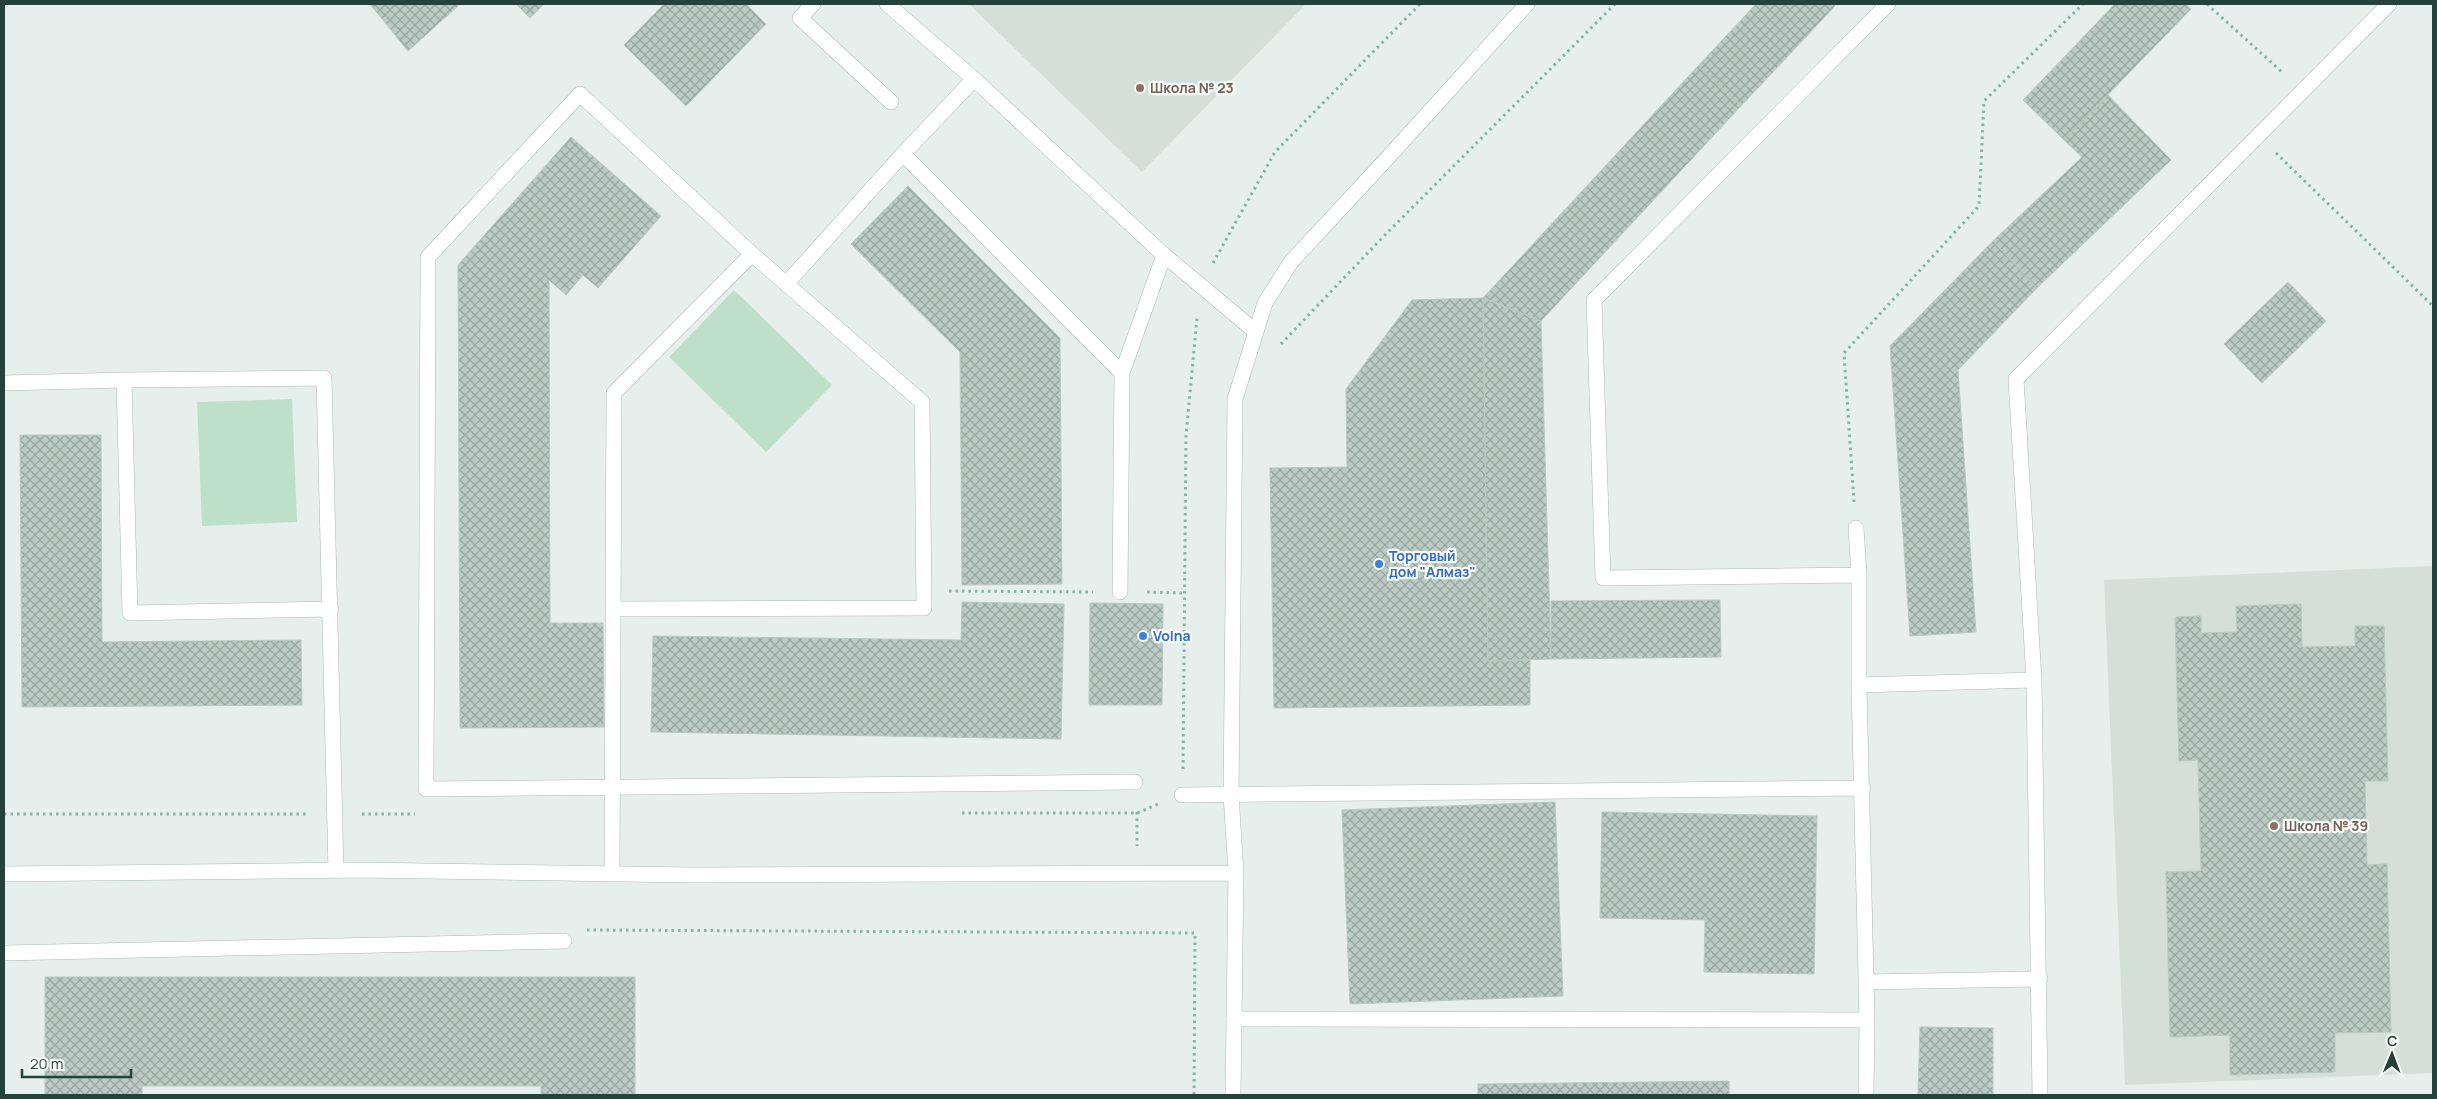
<svg xmlns="http://www.w3.org/2000/svg" width="2437" height="1099" viewBox="0 0 2437 1099" font-family="Manrope,sans-serif">
	<defs>
		<pattern id="building-cross-hatch" width="8" height="8" patternUnits="userSpaceOnUse" patternTransform="scale(1.25)"><rect width="8" height="8" fill="#bbcac4"/><path d="M0 0l8 8M0 8l8-8" fill="none" stroke="#98a6a0"/></pattern>
	</defs>
	<rect width="100%" height="100%" fill="#e6efeb"/>
	<!-- built -->
	<path fill="#d4dfda" d="M969,4H1306L1142,172Z
		M2433,566V1073L2125,1085L2104,580Z"/>
	<!-- grass -->
	<path fill="#bfe0c8" d="M734,290L832,385L766,452L669,357Z
		M292,399L297,522L202,526L197,402Z"/>
	<!-- building -->
	<path fill="url(#building-cross-hatch)" stroke="#b8c9c2" d="M370,4H456L458,6L408,51Z
		M516,4H544L530,18Z
		M664,4H746L766,24L686,106L624,45Z
		M1756,4H1833L1835,6L1741,106L1698,66Z
		M2115,4H2185L2191,9L2064,140L2023,100Z
		M1698,66L1741,106L1541,321L1483,298Z
		M2108,95L2171,160L2037,288L1993,241L2082,157L2064,140Z
		M571,137L661,216L598,288L583,275L566,295L549,280L550,623H603L604,727L460,728L458,265Z
		M908,186L1060,338L1062,584L962,585L960,352L851,244Z
		M1993,241L2037,288L1958,370L1976,632L1910,636L1890,346Z
		M2288,282L2326,321L2262,383L2224,344Z
		M1483,298L1541,321L1551,659L1488,661Z
		M1483,298L1488,661L1530,660V705L1274,708L1270,468L1347,467L1346,389L1412,300Z
		M20,435H101L102,642L301,640L302,705L22,707Z
		M1720,600L1721,657L1551,659V601Z
		M962,602L1064,604L1061,739L651,732L653,636L961,640Z
		M1090,603L1163,604L1162,705H1089Z
		M2301,604L2302,647L2355,646V626H2384L2388,781H2365L2367,865L2387,864L2391,1032L2335,1033V1072L2230,1075V1035L2170,1037L2166,872L2201,871L2198,760L2179,761L2175,617L2201,616V633L2237,632L2236,606Z
		M1555,802L1563,996L1350,1004L1342,810Z
		M1602,812L1817,816L1814,974L1704,972L1705,920L1600,918Z
		M45,977H635V1095H541V1086H142V1095H45Z
		M1920,1027L1993,1028V1095H1918Z
		M1729,1081V1095H1478V1084Z"/>
	<g fill="none" stroke-linecap="round" stroke-linejoin="round">
		<!-- lane casing -->
		<g stroke="#a8b8b2" stroke-width="16">
			<path id="lane" d="M813,4L800,18L891,102
				M887,4L974,79L1164,255L1255,331
				M903,154L1122,373
				M786,284L903,154L974,79
				M4,383L124,380
				M1859,575L1603,578L1594,300L1888,4
				M1120,592L1122,373L1164,255
				M331,609L130,613L124,380L324,378L336,870
				M613,609L924,608L922,402L752,254
				M1859,685L2034,680
				M1182,795L1863,788
				M612,874C613,714 613,554 614,393L752,254L580,94L428,257L426,789L1135,782
				M4,953L564,941
				M1866,982L2040,979
				M1234,1019L1867,1020L1859,685V575L1856,528
				M1866,1095L1867,1020
				M2040,1095L2034,680L2016,379L2389,4"/>
		</g>
		<!-- secondary casing -->
		<g stroke="#a4bbb3" stroke-width="16">
			<path id="secondary" d="M4,874L359,870L691,875L1236,873
				M1233,1095L1236,873L1231,795L1235,399L1265,303L1291,262L1393,152L1527,4"/>
		</g>
		<!-- path -->
		<path stroke="#86b3a5" stroke-width="3" stroke-dasharray="2.5 4" stroke-linecap="butt" d="M2207,4L2283,73
			M2276,153L2433,306
			M1213,263L1275,152L1420,4
			M1281,344L1383,237L1615,4
			M1854,502L1844,353L1979,206L1984,101L2083,4
			M949,591L1093,592
			M1147,592L1184,593
			M1183,769L1186,436L1197,318
			M1137,812V846
			M962,813H1137L1159,804
			M4,814H308
			M362,814H415
			M587,930L1195,933L1194,1095"/>
		<!-- lane -->
		<use href="#lane" stroke="#fff" stroke-width="15"/>
		<!-- secondary -->
		<use href="#secondary" stroke="#fff" stroke-width="15"/>
	</g>
	<!-- markers -->
	<g fill="#8d6e63" stroke="#f7fbf9" stroke-width="2">
		<circle cx="1140" cy="88" r="5"/>
		<circle cx="2274" cy="826" r="5"/>
	</g>
	<g fill="#3f7fe0" stroke="#f7fbf9" stroke-width="2">
		<circle cx="1379" cy="564" r="5"/>
		<circle cx="1143" cy="636" r="5"/>
	</g>
	<g text-anchor="middle" stroke-width="4.5" stroke-linejoin="round" paint-order="stroke">
		<!-- education labels -->
		<g font-size="14" font-weight="bold" fill="#785e54" stroke="#f7fbf9" text-anchor="start">
			<text x="1150" y="93">Школа № 23</text>
			<text x="2284" y="831">Школа № 39</text>
		</g>
		<!-- shop labels -->
		<g font-size="14" font-weight="bold" fill="#366cbe" stroke="#f7fbf9" text-anchor="start">
			<text x="1389" y="561">Торговый<tspan x="1389" dy="16">дом "Алмаз"</tspan></text>
			<text x="1153" y="641">Volna</text>
		</g>
	</g>
	<!-- border -->
	<rect width="2437" height="1099" fill="none" stroke="#24423a" stroke-width="10"/>
	<!-- north arrow -->
	<g transform="translate(2392 1054) rotate(1)" stroke="#f7fbf9" stroke-width="4" paint-order="stroke">
	<path d="M0-4L9 19L0 12L-9 19Z" fill="#24423a"/>
	<text y="-8" font-size="14" font-weight="bold" text-anchor="middle" fill="#24423a">С</text>
	</g>
	<!-- scale -->
	<path d="M22 1069v8h109v-8" fill="none" stroke="#24423a" stroke-width="2.5"/>
	<text x="30" y="1069" font-size="15" fill="#24423a" stroke="#f7fbf9" stroke-width="4" paint-order="stroke">20 m</text>
</svg>
